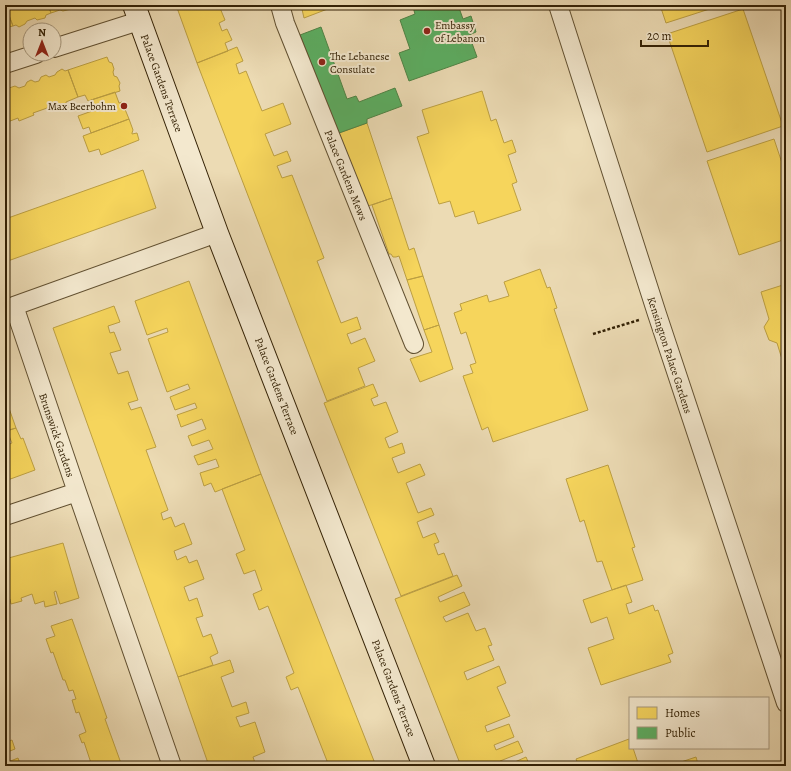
<svg xmlns="http://www.w3.org/2000/svg" width="791" height="771" viewBox="0 0 791 771" font-family="Alegreya,serif">
	<rect width="100%" height="100%" fill="#ecdbb4"/>
	<filter id="stains"><feTurbulence type="fractalNoise" baseFrequency=".005" numOctaves="4"/><feColorMatrix values="0 0 0 0 .2 0 0 0 0 .09 0 0 0 0 .02 0 0 0 .5 -.17"/></filter>
	<radialGradient id="worn" r=".72"><stop offset=".6" stop-color="#630" stop-opacity="0"/><stop offset="1" stop-color="#630" stop-opacity=".3"/></radialGradient>
	<!-- homes -->
	<path fill="#f6d55c" stroke="#bc9f42" d="M5,5H48L51,13L46,15L45,18L37,20L35,18L27,21L25,24L19,27L16,25L13,26Z
		M5,5L13,26L9,27V30L5,31Z
		M48,5H73L71,9L63,11L60,10L51,13Z
		M176,5H228L220,8L225,20L219,23L222,31L227,29L232,40L225,43L228,51L197,63Z
		M301,5H338L304,18Z
		M660,5H722L666,23Z
		M743,9L783,126L707,152L667,34Z
		M237,47L243,61L236,64L239,74L246,71L262,111L283,103L291,124L265,134L274,156L287,151L291,161L277,166L282,178L292,175L324,258L317,261L341,323L357,317L361,329L347,334L351,344L365,338L375,361L358,368L365,386L327,401L197,63Z
		M107,57L109,62L112,63L114,69L113,72L114,76L117,77L120,83L119,86L120,91L88,101L85,95L78,97L68,70Z
		M62,69L65,71L68,70L78,97L66,102V104L51,109L50,107L33,113L34,115L19,121L18,118L5,123V93L8,92L9,88L15,86L19,88L25,86L27,82L31,80L35,82L39,81L41,77L46,75L49,77L55,75L57,72Z
		M482,91L491,121L496,119L504,143L512,140L516,152L508,155L517,182L512,184L521,210L478,224L474,211L455,217L450,201L439,204L417,137L429,133L422,110Z
		M115,92L119,103L122,102L129,119L91,133L89,127L83,129L78,116L95,110L92,108L90,104L91,100Z
		M129,119L133,130L132,133V134L137,133L139,140L101,155L99,149L89,152L83,136Z
		M367,123L392,198L365,207L339,133Z
		M774,139L786,175V247L783,240L739,255L707,161Z
		M143,170L156,208L5,262V208L8,218Z
		M392,198L409,250L414,248L423,276L407,280L399,256L396,257H393L391,254H389L372,205Z
		M540,269L547,288L550,287L557,308L554,309L588,410L493,442L488,427L482,430L463,376L473,373L470,365L476,363L466,332L461,334L454,313L462,310L460,304L487,295L489,302L509,296L504,282Z
		M423,276L439,325L424,330L407,280Z
		M189,281L261,474L215,492L211,483L204,486L200,473L219,467L216,459L198,465L194,456L213,449L209,440L192,446L188,436L206,429L202,419L181,427L177,415L197,408L195,403L175,410L170,397L190,389L188,384L167,392L148,339L168,332L167,328L147,335L135,301Z
		M786,284V372L777,343L769,340L764,327L769,319L761,292Z
		M114,306L120,322L108,326L110,333L114,332L121,350L110,353L118,374L128,371L138,400L128,403L131,410L141,407L156,447L146,450L168,510L161,513L163,520L171,517L175,527L184,523L192,544L174,551L177,560L186,556L189,563L197,560L204,579L184,587L189,601L197,598L203,616L196,618L203,637L211,634L218,653L210,657L213,665L178,677L53,328Z
		M439,325L453,369L420,382L410,359L432,352L424,330Z
		M373,384L378,396L371,399L374,406L386,402L398,432L385,438L389,448L402,443L405,453L392,458L398,473L420,464L425,475L406,483L418,513L431,508L434,515L417,522L423,538L435,533L439,542L434,544L438,555L444,553L453,576L401,596L324,403Z
		M5,397L16,428L5,431Z
		M16,428L21,439L23,438L35,470L5,481V446L12,443L7,431Z
		M608,465L635,547L632,548L643,580L612,590L602,561L597,562L584,520L580,522L566,479Z
		M261,474L376,766H329L298,687L291,690L286,677L294,673L268,606L259,610L253,594L262,590L255,570L244,574L236,554L245,550L222,489Z
		M63,543L79,598L60,604L56,591L54,592L57,604L45,607L44,601L35,604L32,594L21,598L22,601L11,604L10,599L5,601V559Z
		M457,575L462,586L438,597L440,602L464,592L470,605L443,617L446,622L468,613L476,631L485,628L492,645L488,646L494,660L464,672L467,680L499,666L506,683L497,687L510,716L485,726L487,732L509,724L514,737L494,745L496,750L518,741L523,752L500,761L502,766H461L395,599Z
		M626,585L632,602L626,604L629,614L653,605L655,611L658,610L673,653L668,655L671,662L601,685L588,648L614,639L607,617L591,623L583,600Z
		M72,619L107,718L105,719L122,766H92L84,742L82,743L79,735L86,732L79,712L76,713L72,700L76,699L73,690L69,691L65,680H63L53,652L51,653L46,639L55,636L51,626Z
		M230,660L234,672L221,677L232,707L246,702L249,713L236,717L240,727L255,722L265,752L253,757L256,766H209L178,677Z
		M629,739L630,748H633L639,766H579L576,759Z
		M12,740L15,749L5,753V743Z
		M5,753L8,762L18,758L21,766H5Z
		M526,757L530,766H506Z
		M696,757L698,764L703,762L704,766H669Z"/>
	<!-- public -->
	<path fill="#5aae61" stroke="#4e8445" d="M419,5H440L441,8L450,5H458L463,19L471,16L476,32L469,35L477,57L409,81L399,53L410,49L400,20L415,14L413,7Z
		M321,27L347,99L356,96L359,102L395,88L402,106L367,119V123L339,133L300,35Z"/>
	<g fill="none" stroke-linecap="round" stroke-linejoin="round">
		<!-- street casing -->
		<g stroke="#615031" stroke-width="20">
			<path id="street" d="M280,5L285,23L414,344
				M558,5L657,314L786,703
				M54,48L139,21
				M5,64L36,54
				M5,516L77,492
				M172,766L77,492L14,306L217,233"/>
		</g>
		<!-- secondary casing -->
		<g stroke="#332105" stroke-width="24">
			<path id="secondary" d="M134,5L217,233L424,766"/>
		</g>
		<!-- path -->
		<path stroke="#332105" stroke-width="2.5" stroke-dasharray="3 2" stroke-linecap="butt" d="M593,334L639,320"/>
		<!-- street -->
		<use href="#street" stroke="#f3e8ce" stroke-width="18"/>
		<!-- secondary -->
		<use href="#secondary" stroke="#f3e8ce" stroke-width="22"/>
	</g>
	<!-- markers -->
	<g fill="#8f2418" stroke="#f3e8ce" stroke-width="1.5">
		<circle cx="427" cy="31" r="4"/>
		<circle cx="322" cy="62" r="4"/>
		<circle cx="124" cy="106" r="4"/>
	</g>
	<g text-anchor="middle" stroke-width="4" stroke-linejoin="round" paint-order="stroke">
		<!-- poi labels -->
		<g font-size="11" fill="#332105" stroke="#f3e8ce" text-anchor="start">
			<text x="435" y="29">Embassy<tspan x="435" dy="13">of Lebanon</tspan></text>
			<text x="330" y="60">The Lebanese<tspan x="330" dy="13">Consulate</tspan></text>
			<text x="116" y="110" text-anchor="end">Max Beerbohm</text>
		</g>
		<!-- street labels -->
		<g font-size="11" fill="#332105" stroke="#f3e8ce">
			<text transform="translate(162 83) rotate(70)" y="4">Palace Gardens Terrace</text>
			<text transform="translate(346 175) rotate(68)" y="4">Palace Gardens Mews</text>
			<text transform="translate(670 355) rotate(72)" y="4">Kensington Palace Gardens</text>
			<text transform="translate(277 386) rotate(69)" y="4">Palace Gardens Terrace</text>
			<text transform="translate(57 435) rotate(71)" y="4">Brunswick Gardens</text>
			<text transform="translate(394 688) rotate(69)" y="4">Palace Gardens Terrace</text>
		</g>
	</g>
	<!-- margin -->
	<rect width="791" height="771" fill="none" stroke="#ecdbb4" stroke-width="20"/>
	<rect x="6" y="6" width="779" height="759" fill="none" stroke="#332105" stroke-width="2"/>
	<rect x="10" y="10" width="771" height="751" fill="none" stroke="#332105"/>
	<!-- legend -->
	<rect x="629" y="697" width="140" height="52" fill="#f3e8ce" stroke="#a6987e"/>
	<rect x="637" y="707" width="20" height="12" fill="#f6d55c" stroke="#a6987e"/>
	<text x="665" y="717" font-size="12" fill="#332105">Homes</text>
	<rect x="637" y="727" width="20" height="12" fill="#5aae61" stroke="#a6987e"/>
	<text x="665" y="737" font-size="12" fill="#332105">Public</text>
	<!-- north arrow -->
	<g transform="translate(42 42)"><circle r="19" fill="#f3e8ce" stroke="#a6987e"/>
	<path d="M0-3L7 15L0 10L-7 15Z" fill="#8f2418"/>
	<text y="-6" font-size="11" font-weight="bold" text-anchor="middle" fill="#332105">N</text>
	</g>
	<!-- scale -->
	<path d="M641 40v6h67v-6" fill="none" stroke="#332105" stroke-width="2"/>
	<text x="647" y="40" font-size="12" fill="#332105" stroke="#f3e8ce" stroke-width="3" paint-order="stroke">20 m</text>
	<rect width="100%" height="100%" filter="url(#stains)"/>
	<rect width="100%" height="100%" fill="url(#worn)"/>
</svg>
